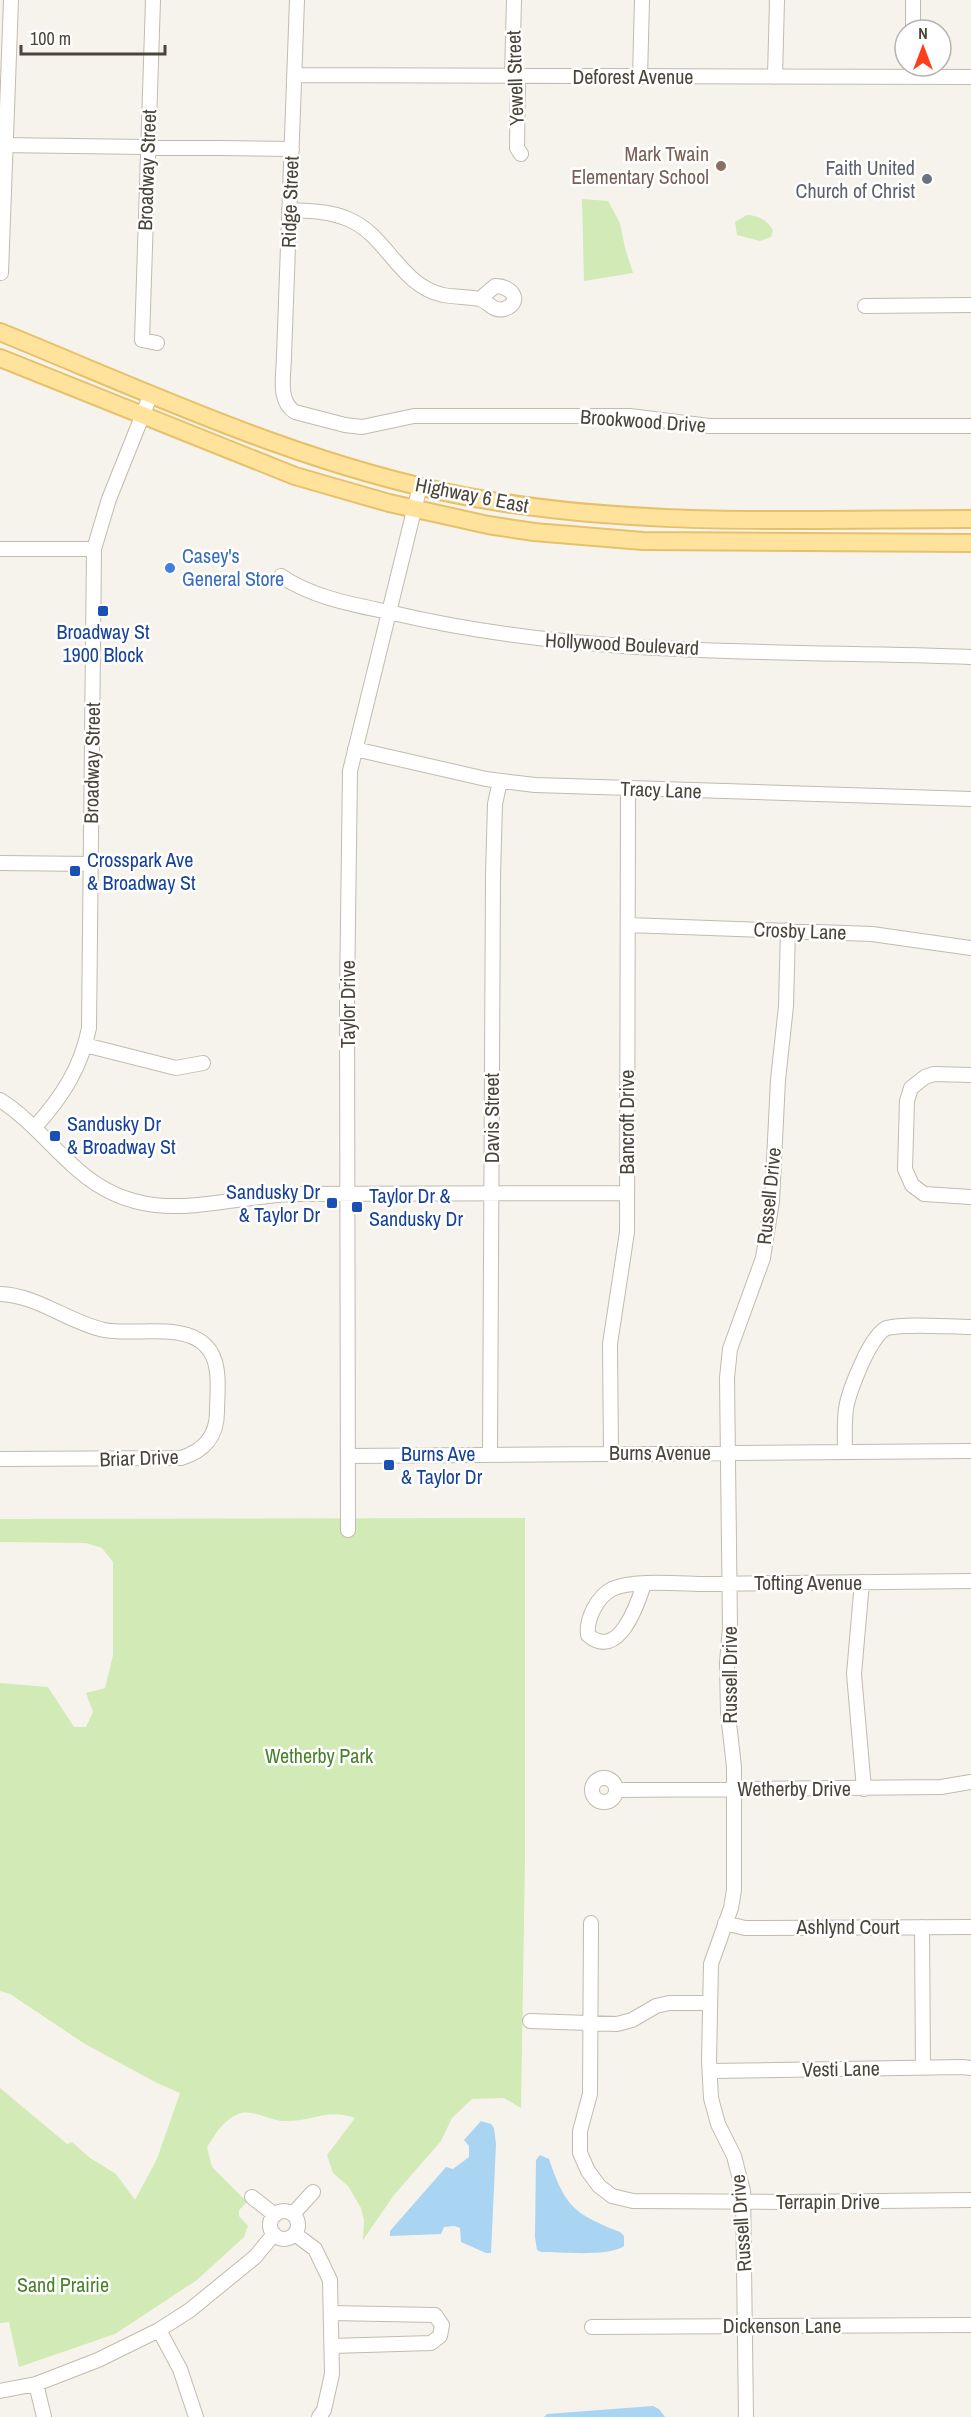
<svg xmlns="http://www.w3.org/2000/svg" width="971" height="2417" viewBox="0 0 971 2417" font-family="'Archivo Narrow',sans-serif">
	<rect width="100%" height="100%" fill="#f6f3ec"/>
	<!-- green -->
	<path fill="#d2eab5" d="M582,199L608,201L620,223L625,248L633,273L584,281Z
		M747,215C759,216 766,219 773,230L771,237L760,241L737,235L735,222Z
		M525,1518V1857L521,2108L504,2098L472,2099L452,2118L441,2141L394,2195L363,2240L364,2220L361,2208L348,2186L333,2173L327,2155L355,2118C327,2108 314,2121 287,2121C271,2122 253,2108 238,2114C223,2120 215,2135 207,2147L212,2167L247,2202L239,2210V2216L248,2226L244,2237L197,2280L115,2334L19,2367L9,2322L0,2323V2088L67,2144L72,2142L90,2158L116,2174L135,2200L157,2159L180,2093L157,2083L85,2044L10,1994L0,1991V1683L48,1687L74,1727H86L93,1712L86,1693L105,1688L113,1655V1562L102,1548L86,1543L0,1542V1519Z"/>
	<!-- water -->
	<path fill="#a9d4f2" d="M481,2121L491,2124L494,2128L496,2144L491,2253H486L461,2242L460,2228L454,2226L444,2227L441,2234L390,2236V2231L446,2167L453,2169L469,2157V2146L464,2140Z
		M540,2155L549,2159C565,2206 574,2214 620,2232L624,2236V2246C609,2257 561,2252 541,2252L537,2250L535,2237L536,2160Z
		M653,2406L659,2409L665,2417H544L547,2414Z"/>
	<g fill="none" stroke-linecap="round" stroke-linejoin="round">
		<!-- minor casing -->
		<g stroke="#c2bbae" stroke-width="16">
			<path id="minor" d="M153,0L142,340L157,343
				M297,0L284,356C284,374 277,401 295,412L345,425L362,427L414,416H630L709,426H971
				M514,0L512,76L518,83L517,148L521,154
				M913,30V0
				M294,75L971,77
				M640,77L642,0
				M775,77L777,0
				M0,145L292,149
				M289,210C310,211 329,211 348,219C387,235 399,285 443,295C454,297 471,297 480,299C489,302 493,312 504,309C523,303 513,286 495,286L480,299
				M1,273L11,0
				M865,306L971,305
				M0,549H94
				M281,576C313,598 356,605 393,613C582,658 778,650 971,657
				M355,749L486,779L535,785L971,799
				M0,863L91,864
				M628,925L872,934L971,948
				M85,1045L176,1068L203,1063
				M971,1075L934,1074L925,1077L911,1088L907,1101L905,1169L912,1185L924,1194L971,1197
				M0,1100C30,1119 51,1147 78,1170C146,1230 213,1198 291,1194L627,1193
				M35,1127C62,1097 81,1068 89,1028L94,549L109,499L151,394
				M0,1294C37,1295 68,1322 104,1330C134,1336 184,1322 206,1346C222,1362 217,1391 217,1412C217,1436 204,1451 181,1458L0,1459
				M845,1452C845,1438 844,1423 846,1409C848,1393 871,1333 887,1328C907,1323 949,1327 971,1327
				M611,1454L610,1344L627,1232L628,788
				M490,1455L493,875L495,804L500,781
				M349,1456L971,1451
				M348,1530L347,996L350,771L420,486
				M862,1582L854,1674L864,1789
				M644,1584C637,1606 618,1661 588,1635C586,1619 597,1597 612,1589C633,1579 682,1584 707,1584C795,1583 883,1582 971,1581
				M592 1790a12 12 0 1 1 24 0a12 12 0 1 1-24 0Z
				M616,1790L941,1787L971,1782
				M591,1923L590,2094L580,2131V2153L588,2171L599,2186L612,2196L633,2201L787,2202L971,2200
				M725,1923L745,1928L971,1927
				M922,1927L923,2067
				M530,2021L617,2024L632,2020L656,2006L669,2003H710
				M710,2071L962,2067L971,2068
				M252,2197L275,2215
				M270 2225a14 14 0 1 1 28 0a14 14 0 1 1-28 0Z
				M293,2214L313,2192
				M295,2234L315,2249L330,2280L332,2374L324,2410L319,2417
				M331,2313L435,2315L442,2325L440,2336L431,2343L332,2346
				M592,2327L971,2325
				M159,2330L180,2369L196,2417
				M36,2384L44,2417
				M0,2391L36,2384L98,2360L159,2330L190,2310L255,2257L274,2234
				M746,2417L743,2191L734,2156L718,2124L711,2098L709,2061L711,1964L731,1908L734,1890V1767L728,1714L727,1663L730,1627L727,1378L730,1349L763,1258L772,1201L778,1080L786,1006L788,930"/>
		</g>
		<!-- major casing -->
		<g stroke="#e6c16a" stroke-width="20">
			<path id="major" d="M0,332C152,394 302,465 464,496C631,528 802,519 971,519
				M0,358L295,476L389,503L488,525L534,532L643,541L971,543"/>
		</g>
		<!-- minor -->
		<use href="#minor" stroke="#fff" stroke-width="14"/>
		<!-- major -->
		<use href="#major" stroke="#ffe39c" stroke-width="16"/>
	</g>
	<!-- markers -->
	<circle fill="#8d6e63" stroke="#fff" stroke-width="2" cx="721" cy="166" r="6"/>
	<circle fill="#6b7280" stroke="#fff" stroke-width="2" cx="927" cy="179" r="6"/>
	<circle fill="#3f7fe0" stroke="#fff" stroke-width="2" cx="170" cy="568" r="6"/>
	<g fill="#1a4fb4" stroke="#fff" stroke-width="2">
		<rect x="97" y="605" width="12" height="12" rx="3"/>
		<rect x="69" y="865" width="12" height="12" rx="3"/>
		<rect x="49" y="1130" width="12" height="12" rx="3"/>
		<rect x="326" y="1197" width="12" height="12" rx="3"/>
		<rect x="351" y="1201" width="12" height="12" rx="3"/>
		<rect x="383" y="1459" width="12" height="12" rx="3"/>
	</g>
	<g text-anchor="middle" stroke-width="5" stroke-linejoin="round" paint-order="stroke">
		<!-- street labels -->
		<g font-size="20" fill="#4b4439" stroke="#fff">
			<text x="633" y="84">Deforest Avenue</text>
			<text transform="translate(515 78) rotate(-92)" y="7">Yewell Street</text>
			<text transform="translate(147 170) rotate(-88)" y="7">Broadway Street</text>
			<text transform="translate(290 202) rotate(-88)" y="7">Ridge Street</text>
			<text transform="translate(643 421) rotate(4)" y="7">Brookwood Drive</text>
			<text transform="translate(472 495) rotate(11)" y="7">Highway 6 East</text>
			<text transform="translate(622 644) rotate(3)" y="7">Hollywood Boulevard</text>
			<text transform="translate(92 763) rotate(-89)" y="7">Broadway Street</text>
			<text transform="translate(661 790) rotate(2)" y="7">Tracy Lane</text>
			<text transform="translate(800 931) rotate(2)" y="7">Crosby Lane</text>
			<text transform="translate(348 1004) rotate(-90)" y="7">Taylor Drive</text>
			<text transform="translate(492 1118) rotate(-90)" y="7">Davis Street</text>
			<text transform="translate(627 1122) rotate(-90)" y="7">Bancroft Drive</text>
			<text transform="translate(769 1196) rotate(-84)" y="7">Russell Drive</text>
			<text x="660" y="1460">Burns Avenue</text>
			<text transform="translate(139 1458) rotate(-2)" y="7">Briar Drive</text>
			<text x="808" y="1590">Tofting Avenue</text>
			<text transform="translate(730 1675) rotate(-90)" y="7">Russell Drive</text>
			<text x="794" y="1796">Wetherby Drive</text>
			<text x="848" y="1934">Ashlynd Court</text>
			<text transform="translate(841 2069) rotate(-1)" y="7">Vesti Lane</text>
			<text x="828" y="2209">Terrapin Drive</text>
			<text transform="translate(741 2223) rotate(-94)" y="7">Russell Drive</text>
			<text x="782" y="2333">Dickenson Lane</text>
		</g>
		<!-- education labels -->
		<g font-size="20" fill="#785e54" stroke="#fff" text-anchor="end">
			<text x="709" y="161">Mark Twain<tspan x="709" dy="23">Elementary School</tspan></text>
		</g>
		<!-- worship labels -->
		<g font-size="20" fill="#5b616d" stroke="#fff" text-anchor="end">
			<text x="915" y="175">Faith United<tspan x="915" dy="23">Church of Christ</tspan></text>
		</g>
		<!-- shop labels -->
		<g font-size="20" fill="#366cbe" stroke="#fff" text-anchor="start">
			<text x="182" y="563">Casey's<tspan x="182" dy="23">General Store</tspan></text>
		</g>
		<!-- transit labels -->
		<g font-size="20" fill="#164399" stroke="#fff" text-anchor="start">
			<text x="103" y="639" text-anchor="middle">Broadway St<tspan x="103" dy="23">1900 Block</tspan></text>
			<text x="87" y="867">Crosspark Ave<tspan x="87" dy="23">&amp; Broadway St</tspan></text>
			<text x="67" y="1131">Sandusky Dr<tspan x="67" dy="23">&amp; Broadway St</tspan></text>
			<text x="320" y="1199" text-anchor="end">Sandusky Dr<tspan x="320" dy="23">&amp; Taylor Dr</tspan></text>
			<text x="369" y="1203">Taylor Dr &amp;<tspan x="369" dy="23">Sandusky Dr</tspan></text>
			<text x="401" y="1461">Burns Ave<tspan x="401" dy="23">&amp; Taylor Dr</tspan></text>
		</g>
		<!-- park labels -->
		<g font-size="20" fill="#4a7f2a" stroke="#fff">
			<text x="319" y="1763">Wetherby Park</text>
			<text x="63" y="2292">Sand Prairie</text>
		</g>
	</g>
	<!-- north arrow -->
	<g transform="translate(923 48)"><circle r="28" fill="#ffffff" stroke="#b7b4b0" stroke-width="1.5"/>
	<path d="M0-4.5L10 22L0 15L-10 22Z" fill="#fc3f1d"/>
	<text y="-9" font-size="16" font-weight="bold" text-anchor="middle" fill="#4b4439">N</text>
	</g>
	<!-- scale -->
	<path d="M21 45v9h144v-9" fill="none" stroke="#4b4439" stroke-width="3"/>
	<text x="30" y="45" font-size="18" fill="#4b4439" stroke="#ffffff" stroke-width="4.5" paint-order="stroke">100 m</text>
</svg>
